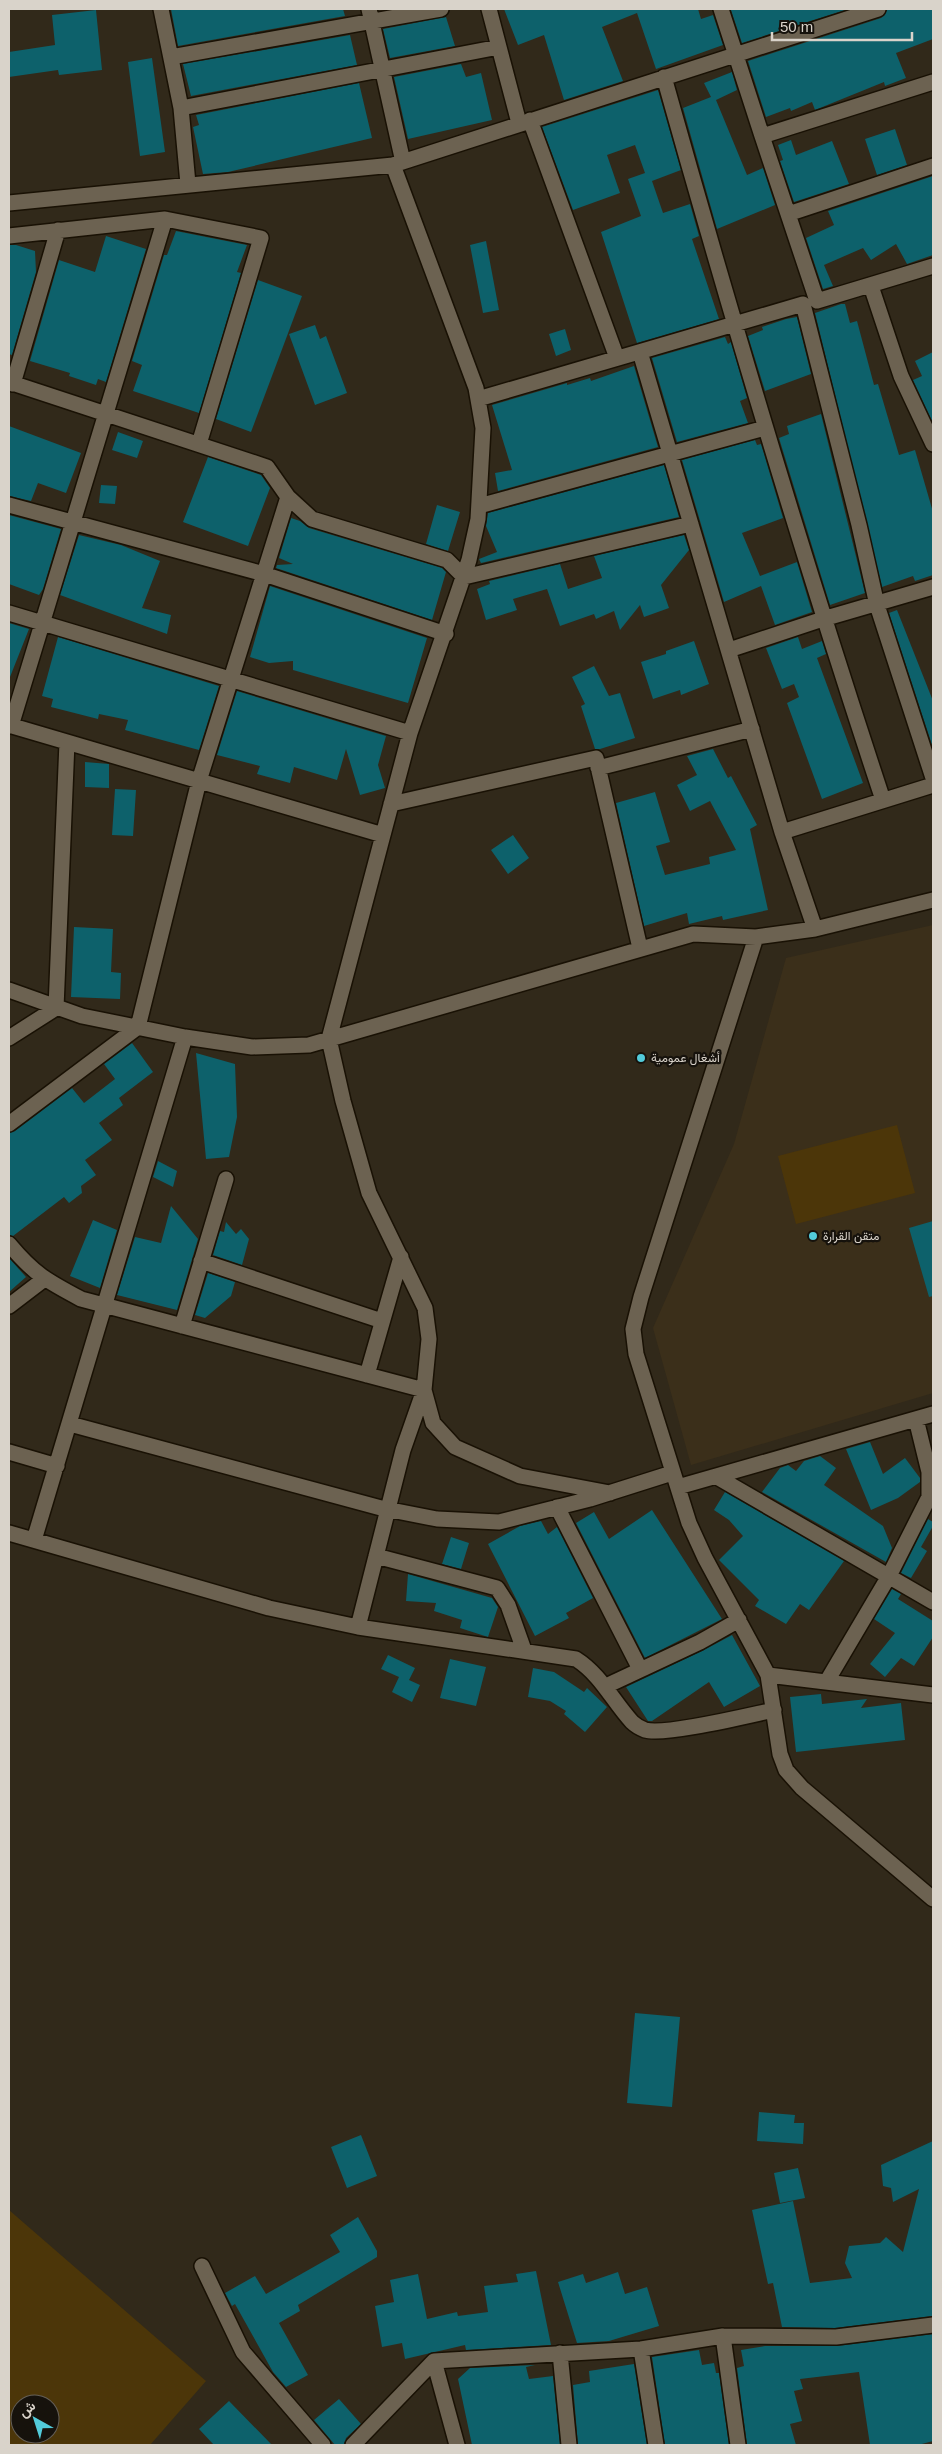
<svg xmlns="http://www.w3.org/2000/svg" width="942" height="2454" viewBox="0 0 942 2454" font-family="Arial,Vazirmatn,sans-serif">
	<rect width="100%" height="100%" fill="#31291a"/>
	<!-- built -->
	<path fill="#3b2f1a" d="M933,925V1393L691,1465L653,1328L734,1144L786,958Z"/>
	<!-- green -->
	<path fill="#4c3609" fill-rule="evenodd" d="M897,1125L915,1193L796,1224L778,1156Z
		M9,2210L206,2381L150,2445H9ZM20,2404H50V2434H20Z"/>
	<!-- building -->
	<path fill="#0d616b" d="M171,9H343L345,16L178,46Z
		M504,9H698L701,19L713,15L723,45L656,69L637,13L602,27L623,81L564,100L544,35L518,45Z
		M733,9H848L742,43L731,10Z
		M887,9H933V39L896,53L906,78L885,86L884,82L815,110L812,102L791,111L790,108L766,117L748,61L881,18L885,15Z
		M96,10L102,70L59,75L58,70L9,77V52L55,45L52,15Z
		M446,17L455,46L390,58L383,29Z
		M350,35L357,65L191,96L183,64Z
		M152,58L165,152L140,156L128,62Z
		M461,64L466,77L481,73L492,120L408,139L394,77Z
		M732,72L737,90L716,100L747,175L763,168L775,205L717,229L683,108L711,97L704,83Z
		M359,83L372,138L228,172L203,174L193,127L199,125L196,115Z
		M658,90L681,170L652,181L663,213L690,204L699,236L692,239L719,319L637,343L601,232L641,216L628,179L645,173L635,145L607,155L620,193L573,210L542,127Z
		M895,129L907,165L877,175L865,139Z
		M791,140L796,155L832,141L849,184L794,202L780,161L783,160L778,145Z
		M933,176V255L907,264L896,244L871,260L863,248L824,265L833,286L823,289L806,238L834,225L828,211Z
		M176,231L247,245L237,272L241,273L199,413L133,391L142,365L132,361L164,255H167Z
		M106,236L146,249L106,382L98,379L96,385L69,376L70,373L30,361L59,260L95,272Z
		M486,241L499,310L483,313L470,245Z
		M9,245H16L35,251L36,272L12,355L9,354Z
		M258,280L302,296L251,432L216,419Z
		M841,304H845L850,323L857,321L874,385L878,384L899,455L915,450L933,512V575L915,581L913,576L882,587L815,313Z
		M797,317L811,374L765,391L748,336L763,330L762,327L786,319Z
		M315,325L320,339L326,336L347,393L315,405L289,334Z
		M565,329L571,350L556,356L549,334Z
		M725,337L728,344L731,342L747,398L740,401L748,423L677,442L652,358Z
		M933,352V423L913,380L922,376L915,361Z
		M634,366L658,447L498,491L495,473L512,470L492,405L567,383V385L590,378L591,381Z
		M821,414L865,593L830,605L779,438L789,434L787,426Z
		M9,426L81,453L66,493L38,483L31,501L9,496Z
		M118,432L143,441L137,458L112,450Z
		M755,440L757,445L761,444L783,518L742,533L760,576L797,562L812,612L775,625L761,586L724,602L682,460Z
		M208,457L261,475L270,488L248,546L183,522Z
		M664,465L679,517L481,563L479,559L497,552L486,526L488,513Z
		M101,485L117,486L115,504L99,503Z
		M437,505L460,512L448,551L426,544Z
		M9,515L61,529L43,589L39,595L9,584Z
		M291,518L300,521L309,528L442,568L446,572L432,620L276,568L277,565L293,564L279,558Z
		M79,535L121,545L160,561L142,608L171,615L167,634L60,595Z
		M684,535L689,550L661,585L669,608L644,617L640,605L620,630L614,611L596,619L594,614L560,626L547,589L513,599L517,610L486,620L477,589L490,584L489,581L560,564L568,589L602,578L594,556Z
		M270,586L427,638L408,703L293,670V661L269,663L250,657Z
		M897,610L933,701V748L889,613Z
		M9,623L29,629L10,677H9Z
		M58,637L219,686L199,750L125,730L128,720L99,714L98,719L51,707L53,699L42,696Z
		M798,637L802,649L822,641L826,654L817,658L863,783L822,799L787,703L799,697L794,684L782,689L766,648Z
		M694,641L709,684L681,695L680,690L653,699L641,662L666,654V651Z
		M594,666L609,696L620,693L635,738L600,749H595L581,706L585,704L572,677Z
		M237,691L386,736L378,765L385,788L360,795L346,749L337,780L294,767L290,783L257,774L260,766L217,755Z
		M713,749L728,778L731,776L757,825L750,829L768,910L723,920L722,916L689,924L687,913L644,926L616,803L655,792L670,842L656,846L665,875L710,864L709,857L736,850L710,801L690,811L677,785L697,775L687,756Z
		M85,762L109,764V788L85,787Z
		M115,789L136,790L133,836L112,835Z
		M513,835L529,858L508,874L491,850Z
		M74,927L113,929L111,972L121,973L120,999L71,997Z
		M132,1043L153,1072L119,1098L123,1105L99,1123L112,1140L85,1160L96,1175L81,1186L82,1193L69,1203L64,1197L13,1236L9,1235V1133L15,1131L72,1088L84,1103L115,1079L104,1064Z
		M196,1053L235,1064L237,1117L229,1157L206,1159Z
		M158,1161L177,1171L173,1187L153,1177Z
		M171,1206L198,1239L177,1310L117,1295L135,1237L161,1243Z
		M93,1220L117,1230L100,1288L70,1276Z
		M933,1221V1296L929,1297L909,1228Z
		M226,1222L236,1234L241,1229L249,1239L242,1265L213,1255L220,1231L224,1232Z
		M9,1258L26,1277L9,1292Z
		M208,1273L235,1282L231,1296L205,1318L195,1315Z
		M870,1442L883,1474L905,1458L920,1478V1482L898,1498L871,1510L846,1449Z
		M820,1456L836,1468L824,1485L883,1526L892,1548L886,1562L762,1492L780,1468L788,1465L796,1471L804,1461Z
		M725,1492L844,1561L809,1610L800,1604L786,1624L755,1606L759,1600L719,1560L743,1536L729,1520L714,1510Z
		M652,1510L722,1619L645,1658L576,1523L594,1512L609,1539Z
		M928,1519L933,1522V1526L921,1547L927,1551L911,1578L901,1573Z
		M541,1521L548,1534L557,1527L593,1598L566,1613L569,1618L535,1636L488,1544L520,1526Z
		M451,1537L469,1543L461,1569L442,1564Z
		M408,1574L492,1598L498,1607L488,1637L460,1628L462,1620L434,1611L436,1603L406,1601Z
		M892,1589L901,1594L898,1599L933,1621V1637L914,1666L901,1658L885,1677L870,1664L895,1633L874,1619Z
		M732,1635L760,1686L724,1707L709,1682L652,1721H648L626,1687L704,1650Z
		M388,1655L415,1668L409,1680L420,1685L412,1702L392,1692L399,1677L381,1669Z
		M450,1659L486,1667L476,1706L440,1698Z
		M533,1668L554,1672L584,1692L587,1688L607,1707L585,1732L564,1714L566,1711L550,1701L528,1697Z
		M821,1694L822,1704L867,1699L861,1708L901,1703L905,1740L796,1752L790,1697Z
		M635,2013L680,2017L672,2107L627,2103Z
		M759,2112L795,2115L794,2123H804L803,2144L757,2141Z
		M361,2135L377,2176L347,2188L331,2147Z
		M933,2141V2316L835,2328L782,2327L773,2283L768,2284L752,2210L793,2201L810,2283L852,2278L845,2263L849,2246L880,2243L886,2237L903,2252L919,2189L893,2202L891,2188L883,2186L881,2165Z
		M798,2168L805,2198L780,2203L774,2173Z
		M358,2217L377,2251V2257L298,2305L300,2311L279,2323L308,2375L286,2387L273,2372L235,2304L232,2306L225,2293L255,2276L266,2294L340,2252L330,2235Z
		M536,2271L551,2345L466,2350L465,2345L405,2359L402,2343L382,2347L375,2306L394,2302L390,2280L418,2274L427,2319L457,2312L458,2316L488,2312L484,2286L518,2282L516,2274Z
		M618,2272L625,2294L647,2287L659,2326L609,2341L577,2343L558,2282L583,2274L586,2283Z
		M933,2334V2441L918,2445H870L859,2372L800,2379L803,2389L794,2391L802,2421L790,2424L796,2445H747L737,2368L744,2366L741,2350L765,2346H837Z
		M699,2350L702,2365L714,2363L716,2373H719L729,2445H665L652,2357Z
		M634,2364L647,2445H578L573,2385L590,2382L589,2371Z
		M535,2365L526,2367L529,2379L553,2376L560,2445H472L458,2379L470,2368Z
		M339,2399L361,2424L346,2438L344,2445H335L314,2420Z
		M229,2401L272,2445H214L199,2429Z"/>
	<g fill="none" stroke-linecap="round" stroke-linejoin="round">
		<!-- street casing -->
		<g stroke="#191104" stroke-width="18">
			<path id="street" d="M161,9L181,108L188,184
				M369,9L403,162
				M489,9L519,123
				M721,9L762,136L933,82
				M171,57L441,9
				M664,77C732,320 804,561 883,800
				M181,108L499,47
				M530,120L617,358
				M762,136L817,301L933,266
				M393,165L476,388L483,428L478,519L469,560L410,733L329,1039L343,1101L369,1193L425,1308L429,1339L424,1390L433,1423L455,1447L520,1476L610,1493
				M9,203L393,165L878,9
				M788,214L933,166
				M9,236L165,219L261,238L199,444
				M871,286L901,376L933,444
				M640,352L782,832L815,929
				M9,382L267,467L288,497L312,519L447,560L464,577L691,524
				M13,384L58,230
				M478,399L803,304L859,525L877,605L933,778
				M9,505L264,574L446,634
				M479,506L765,428
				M9,613L410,733
				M729,650L823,619L933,587
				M9,725L383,835
				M11,726L165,219
				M598,768L752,729
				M391,804L596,758L640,948
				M782,832L933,785
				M756,937L641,1297L633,1329L636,1354L689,1523L705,1558L768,1675L780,1754L786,1770L802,1788L933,1899
				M9,990L82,1016L185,1037L252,1047L309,1045L693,934L756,937L815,929L933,900
				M9,1038L56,1008L67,742
				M9,1124L138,1027L199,781L288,497
				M9,1244C34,1274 47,1281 81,1299L424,1390L403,1450L358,1627
				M201,1261L382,1321
				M9,1306L43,1280
				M182,1326L226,1179
				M367,1375L401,1257
				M70,1424L381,1508L437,1519L499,1522L590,1499L672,1473
				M9,1452L57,1466
				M717,1477L933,1602
				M678,1487L933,1414
				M557,1507L640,1669
				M9,1533L269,1608L358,1627L576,1659C601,1675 612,1700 632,1722C635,1725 640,1728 645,1730C665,1736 750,1715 774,1710
				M34,1540L185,1037
				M376,1556L497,1588L508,1605L524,1650
				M768,1675L933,1695
				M827,1681L889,1576L929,1497V1472L916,1419
				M606,1686L700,1642L739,1620
				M202,2266L243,2352L323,2445
				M723,2336L738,2445
				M641,2349L656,2445
				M560,2353L569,2445
				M434,2361L457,2445
				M353,2445L434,2361L641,2349L723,2336L836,2337L933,2325"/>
		</g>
		<!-- street -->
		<use href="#street" stroke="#6c6251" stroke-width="15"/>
	</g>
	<!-- markers -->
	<g fill="#52cbda" stroke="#16120c" stroke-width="2">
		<circle cx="641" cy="1058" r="5"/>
		<circle cx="813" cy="1236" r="5"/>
	</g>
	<g text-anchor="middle" stroke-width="4.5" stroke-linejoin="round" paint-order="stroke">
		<!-- poi labels -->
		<g font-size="12" fill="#d9d3ca" stroke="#16120c" text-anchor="start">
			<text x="651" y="1062">أشغال عمومية</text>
			<text x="823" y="1240">متقن القرارة</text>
		</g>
	</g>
	<!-- border -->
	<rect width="942" height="2454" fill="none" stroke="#d9d3ca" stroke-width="20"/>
	<!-- north arrow -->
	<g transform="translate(35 2419) rotate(321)"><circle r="24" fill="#16120c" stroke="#645f58"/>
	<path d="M0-4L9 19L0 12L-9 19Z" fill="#52cbda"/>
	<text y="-8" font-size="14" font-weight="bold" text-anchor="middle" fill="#d9d3ca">ش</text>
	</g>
	<!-- scale -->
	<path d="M772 32v8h140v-8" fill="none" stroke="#d9d3ca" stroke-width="2.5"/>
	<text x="780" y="32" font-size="15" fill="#d9d3ca" stroke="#16120c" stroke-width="4" paint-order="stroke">50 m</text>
</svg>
